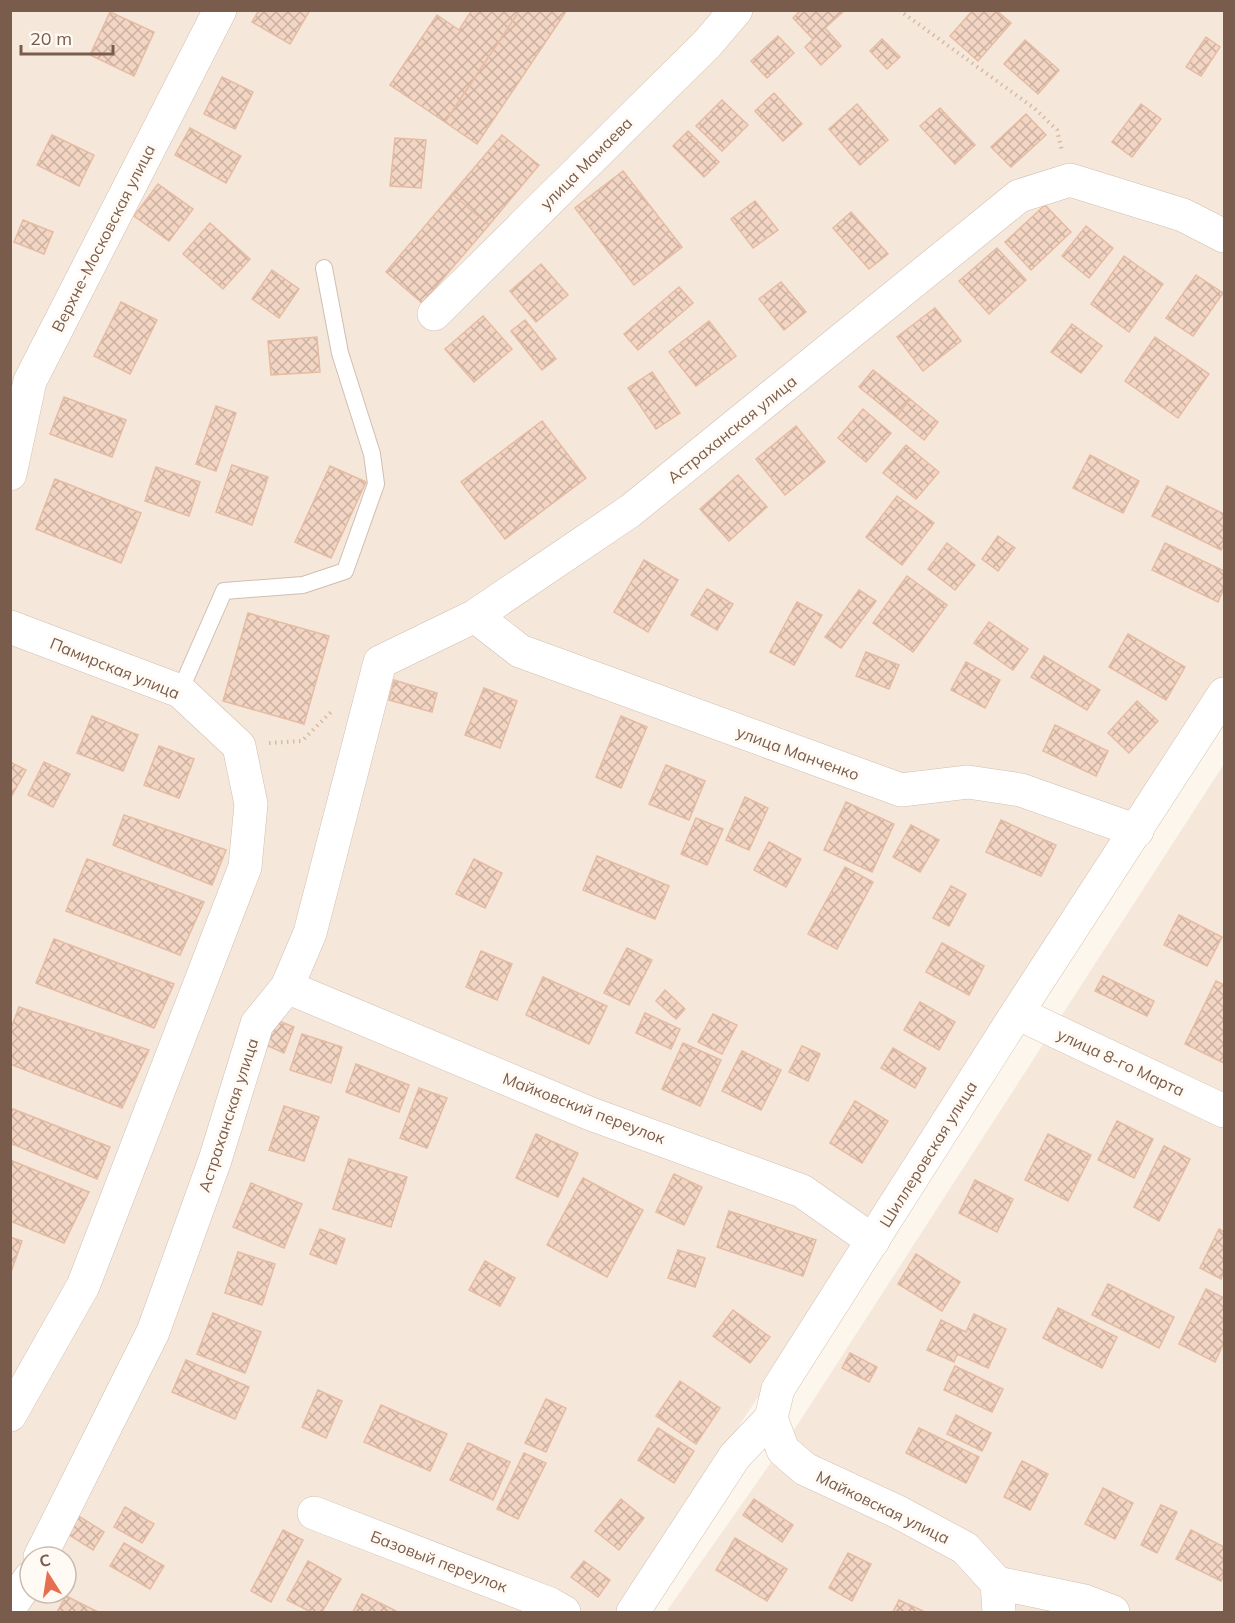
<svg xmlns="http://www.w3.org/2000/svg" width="1235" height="1623" viewBox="0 0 1235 1623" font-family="Mulish,sans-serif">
	<defs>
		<pattern id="building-cross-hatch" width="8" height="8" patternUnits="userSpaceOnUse" patternTransform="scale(1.5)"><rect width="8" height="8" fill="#f3d5c3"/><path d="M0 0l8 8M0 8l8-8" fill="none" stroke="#cab0a1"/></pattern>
	</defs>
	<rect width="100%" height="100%" fill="#fdf6ec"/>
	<!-- residential -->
	<path fill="#f5e8da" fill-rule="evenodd" d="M11,11H1224V687L617,1612H11ZM30,1557H66V1593H30Z
		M1224,764V1612H666L798,1424Z"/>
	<!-- building -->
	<path fill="url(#building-cross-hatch)" stroke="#e6bba3" stroke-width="1.5" d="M259,10H310L290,44L252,22Z
		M472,10H520L445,122L390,85L437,15L459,30Z
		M520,10H567L477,144L445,122Z
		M801,10H845L825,28L841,46L821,65L805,47L813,39L793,18Z
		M973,10H996L1011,23L978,61L950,36Z
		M110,12L154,32L134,76L90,55Z
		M778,36L794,53L767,78L751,61Z
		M1206,37L1220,47L1201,76L1186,67Z
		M882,39L900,57L887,69L870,51Z
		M1025,40L1059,70L1038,94L1004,64Z
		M222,77L253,92L235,129L204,114Z
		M774,93L802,124L783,141L755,111Z
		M722,100L748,125L722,151L696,126Z
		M857,104L888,140L860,165L829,129Z
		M1141,104L1161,119L1132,157L1112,142Z
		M940,108L975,145L955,164L920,126Z
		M1026,114L1046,135L1011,167L991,147Z
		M190,128L241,156L226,183L175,155Z
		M688,131L719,162L704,177L673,146Z
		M52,135L94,155L79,186L37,165Z
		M502,135L539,165L489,225L452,194Z
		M395,138L426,140L421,188L390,186Z
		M623,171L682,247L634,285L575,208Z
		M158,184L193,209L169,241L134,216Z
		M452,194L489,225L422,303L386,272Z
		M755,201L778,230L753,248L731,219Z
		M1045,205L1071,232L1031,270L1005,242Z
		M851,212L888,254L869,269L833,228Z
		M23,220L53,232L44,254L14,242Z
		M210,223L250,259L223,289L183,254Z
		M1086,226L1113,248L1089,278L1062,256Z
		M997,248L1026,280L989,314L959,281Z
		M1124,256L1163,284L1129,332L1091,304Z
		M541,264L568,295L536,322L510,291Z
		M272,270L299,289L279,318L252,299Z
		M1196,275L1223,293L1193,336L1166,318Z
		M781,282L806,312L784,330L759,299Z
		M679,287L693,303L638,350L624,334Z
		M121,302L157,320L130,374L94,356Z
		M935,308L961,341L923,371L897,337Z
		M483,316L512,349L474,382L445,349Z
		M525,320L556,359L542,370L511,331Z
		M709,321L736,356L696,386L669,352Z
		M1072,324L1102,346L1081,373L1051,352Z
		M317,337L320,372L271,375L268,341Z
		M1155,337L1209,374L1178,418L1125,381Z
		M873,370L910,399L896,417L859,387Z
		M652,372L680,413L656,429L628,388Z
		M64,397L126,420L112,457L50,434Z
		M910,399L938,422L924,440L896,417Z
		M216,406L236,413L216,471L196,464Z
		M863,409L891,433L866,462L838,438Z
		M542,421L586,478L505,539L461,482Z
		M796,426L825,462L785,495L756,459Z
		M906,445L939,472L916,499L883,473Z
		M1090,455L1139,481L1123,513L1073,488Z
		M232,465L268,477L252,525L216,512Z
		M330,466L366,482L331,558L295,542Z
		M156,467L200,482L189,516L145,501Z
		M738,475L767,507L729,541L700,509Z
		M55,479L141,513L121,563L36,529Z
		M1167,486L1224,514V544L1221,550L1152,516Z
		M897,496L934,523L902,565L866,537Z
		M998,536L1015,548L998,571L982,559Z
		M947,543L975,565L955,590L928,569Z
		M1165,543L1224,571V588L1218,602L1152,570Z
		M644,560L678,580L648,632L614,612Z
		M907,576L947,605L913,652L873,623Z
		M707,589L733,604L717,630L691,615Z
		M859,590L876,601L841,648L825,637Z
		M797,602L822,615L794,665L770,652Z
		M248,613L329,636L304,724L223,701Z
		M989,622L1028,649L1013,670L974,643Z
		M1128,634L1185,667L1166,700L1109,667Z
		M866,652L899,665L889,689L856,676Z
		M1044,656L1100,690L1087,710L1031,677Z
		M966,662L1000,680L985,708L951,690Z
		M394,680L437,693L432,712L389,700Z
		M484,688L517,701L500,748L465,735Z
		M1137,701L1158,721L1129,753L1108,733Z
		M92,716L138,735L123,771L77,753Z
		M621,716L647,727L621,788L596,777Z
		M1055,725L1108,751L1096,776L1043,751Z
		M159,746L194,759L179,798L144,785Z
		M10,762L26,770L10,799Z
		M44,762L70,774L53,807L28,795Z
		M666,765L705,781L689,820L649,804Z
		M745,797L768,808L749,850L726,840Z
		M846,802L894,824L872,872L824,850Z
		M124,815L226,850L212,885L113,845Z
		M696,818L723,829L707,865L681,854Z
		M1001,820L1056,845L1041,876L986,852Z
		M911,825L939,840L920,872L893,857Z
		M769,842L801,859L786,887L754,870Z
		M597,856L669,886L655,919L583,890Z
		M87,859L204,902L180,955L66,911Z
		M474,859L502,873L485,908L456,894Z
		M845,867L873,882L837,949L808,934Z
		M951,886L966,894L949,926L933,918Z
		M1179,915L1222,937L1207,966L1164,945Z
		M54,939L174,984L154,1028L36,983Z
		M942,943L984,966L969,995L926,972Z
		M627,948L652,960L629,1005L604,993Z
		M481,951L512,964L497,1000L466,987Z
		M1103,976L1154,1001L1147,1016L1095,991Z
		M543,977L607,1006L589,1044L526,1015Z
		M1216,981L1224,985V1063L1185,1044Z
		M665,990L685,1009L676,1019L656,1001Z
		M920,1002L955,1022L939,1050L904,1030Z
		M19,1007L149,1050L122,1108L10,1064V1031Z
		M645,1013L680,1029L671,1049L636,1033Z
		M713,1014L737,1025L722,1054L698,1042Z
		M276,1020L294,1027L284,1053L266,1045Z
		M302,1034L342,1047L331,1083L290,1070Z
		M683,1043L721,1060L700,1106L662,1089Z
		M802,1046L820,1054L808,1081L789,1072Z
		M893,1048L926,1068L915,1088L881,1068Z
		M742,1051L781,1070L761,1110L722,1091Z
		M356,1064L409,1085L399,1112L346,1092Z
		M419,1088L447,1098L427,1148L400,1138Z
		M855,1101L888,1121L862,1163L830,1143Z
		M284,1106L319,1117L304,1161L269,1150Z
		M13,1109L110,1147L97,1179L10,1143V1115Z
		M1117,1121L1153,1139L1134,1178L1098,1160Z
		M536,1134L578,1153L558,1197L516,1178Z
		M1048,1134L1091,1155L1068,1201L1025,1180Z
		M1164,1146L1190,1159L1159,1221L1134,1207Z
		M349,1159L407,1177L391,1227L333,1209Z
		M10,1160L89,1192L64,1243L10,1221Z
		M674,1174L702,1187L684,1225L656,1212Z
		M583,1178L643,1210L607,1277L547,1245Z
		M975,1180L1013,1199L997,1232L959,1213Z
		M251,1183L302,1204L284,1248L233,1227Z
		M729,1211L816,1240L803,1276L717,1247Z
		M320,1229L345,1239L336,1264L310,1254Z
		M1219,1229L1224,1232V1271L1221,1279L1200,1268Z
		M10,1237L22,1241L10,1275Z
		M678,1250L705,1258L695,1287L668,1278Z
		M238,1252L275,1264L262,1305L225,1293Z
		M916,1254L960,1282L942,1311L898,1284Z
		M485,1261L515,1278L500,1306L469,1290Z
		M1108,1284L1174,1317L1159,1348L1092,1315Z
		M1206,1289L1224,1298V1342L1215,1362L1179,1344Z
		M1058,1308L1117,1337L1102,1368L1043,1338Z
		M733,1310L770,1337L750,1363L713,1336Z
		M213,1313L261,1332L245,1373L197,1354Z
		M974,1314L1006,1329L988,1368L957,1354L954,1362L927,1350L941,1320L966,1332Z
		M850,1353L877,1367L869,1382L842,1368Z
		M186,1360L249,1387L235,1419L172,1392Z
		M955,1366L1003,1389L992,1412L944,1390Z
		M680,1381L720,1408L696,1444L656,1416Z
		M318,1390L342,1401L326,1438L302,1427Z
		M546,1399L566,1408L546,1452L525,1443Z
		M381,1405L447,1434L430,1471L364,1442Z
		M956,1415L991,1433L982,1451L947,1434Z
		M658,1428L694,1451L674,1483L638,1460Z
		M919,1428L979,1457L966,1483L906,1453Z
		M468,1443L510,1462L493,1500L450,1480Z
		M524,1453L546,1463L518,1519L497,1509Z
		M1022,1461L1048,1474L1030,1510L1004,1497Z
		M1103,1488L1133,1503L1115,1539L1085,1524Z
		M621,1499L644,1518L619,1550L595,1531Z
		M754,1499L793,1525L782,1542L743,1515Z
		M1161,1505L1177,1512L1157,1553L1141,1545Z
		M125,1507L154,1524L142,1543L114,1527Z
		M77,1515L104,1532L93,1550L66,1533Z
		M283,1530L303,1540L271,1602L251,1591Z
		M1191,1530L1224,1547V1574L1221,1581L1176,1559Z
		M735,1538L787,1569L767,1601L716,1570Z
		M124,1543L164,1566L150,1589L110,1566Z
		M848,1553L871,1564L852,1601L829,1588Z
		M308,1561L341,1579L322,1612H311L287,1600Z
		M584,1561L610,1580L598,1597L571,1577Z
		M362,1594L396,1611L395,1612H353Z
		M66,1596L98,1612H57Z
		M899,1600L925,1612H893Z"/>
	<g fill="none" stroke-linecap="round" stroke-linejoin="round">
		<!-- lane casing -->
		<g stroke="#d1beb0" stroke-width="18">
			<path id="lane" d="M180,691L224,591L303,585L345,571L376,484L372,454L340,353L324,268"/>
		</g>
		<!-- street casing -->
		<g stroke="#d1beb0" stroke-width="34">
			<path id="street" d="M434,314L707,44L736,10
				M10,474L30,381L220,10
				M475,616L520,651L901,790L968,782L1021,790L1137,831
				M10,627L180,691L239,746L251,804L245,867L83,1286L10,1415
				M287,987L591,1114L802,1191L873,1241
				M1017,1013L1224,1111
				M314,1513L550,1604L564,1612
				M40,1557L153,1332L215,1160L257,1024L287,987L310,933L380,662L475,616L630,511L1019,196L1070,180L1183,215L1224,236
				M997,1583L1084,1601L1113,1612
				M10,1607L30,1578
				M633,1612L735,1456L771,1418"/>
		</g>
		<!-- secondary casing -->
		<g stroke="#d6c0b0" stroke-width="34">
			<path id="secondary" d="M999,1612L997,1583L965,1548L898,1512L805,1469L783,1450L771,1418L778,1389L1017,1013L1224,694"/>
		</g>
		<!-- path -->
		<path stroke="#d9b8a5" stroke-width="4" stroke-dasharray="1.5 4.5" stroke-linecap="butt" d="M899,10L1034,108L1057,130L1062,151
			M269,743L302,741L333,710"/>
		<!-- lane -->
		<use href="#lane" stroke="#fff" stroke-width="16"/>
		<!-- street -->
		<use href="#street" stroke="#fff" stroke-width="33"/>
		<!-- secondary -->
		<use href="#secondary" stroke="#fff" stroke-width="33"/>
	</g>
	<g text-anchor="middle" stroke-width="6" stroke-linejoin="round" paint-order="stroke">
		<!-- street labels -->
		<g font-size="16" fill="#7a5c4d" stroke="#fffaf3">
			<text transform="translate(586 163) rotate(-45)" y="6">улица Мамаева</text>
			<text transform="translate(103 238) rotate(-63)" y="6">Верхне-Московская улица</text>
			<text transform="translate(732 429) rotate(-39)" y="6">Астраханская улица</text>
			<text transform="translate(115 668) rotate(22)" y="6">Памирская улица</text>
			<text transform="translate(798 753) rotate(20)" y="6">улица Манченко</text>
			<text transform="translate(1121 1062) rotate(25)" y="6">улица 8-го Марта</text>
			<text transform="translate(584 1108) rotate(21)" y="6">Майковский переулок</text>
			<text transform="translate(228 1115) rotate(-72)" y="6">Астраханская улица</text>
			<text transform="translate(928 1154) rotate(-58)" y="6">Шиллеровская улица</text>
			<text transform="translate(883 1507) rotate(26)" y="6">Майковская улица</text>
			<text transform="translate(439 1561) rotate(21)" y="6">Базовый переулок</text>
		</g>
	</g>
	<!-- border -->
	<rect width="1235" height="1623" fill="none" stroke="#7a5c4d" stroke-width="24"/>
	<!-- north arrow -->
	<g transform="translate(48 1575) rotate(348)"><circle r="28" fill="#fffaf3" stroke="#cabbb1" stroke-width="1.5"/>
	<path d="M0-4.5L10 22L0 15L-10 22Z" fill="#e76f51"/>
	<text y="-9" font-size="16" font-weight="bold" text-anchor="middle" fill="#7a5c4d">С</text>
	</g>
	<!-- scale -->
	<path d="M21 45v9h92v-9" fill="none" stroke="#7a5c4d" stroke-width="3"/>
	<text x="30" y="45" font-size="18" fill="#7a5c4d" stroke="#fffaf3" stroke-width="4.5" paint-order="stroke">20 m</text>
</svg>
